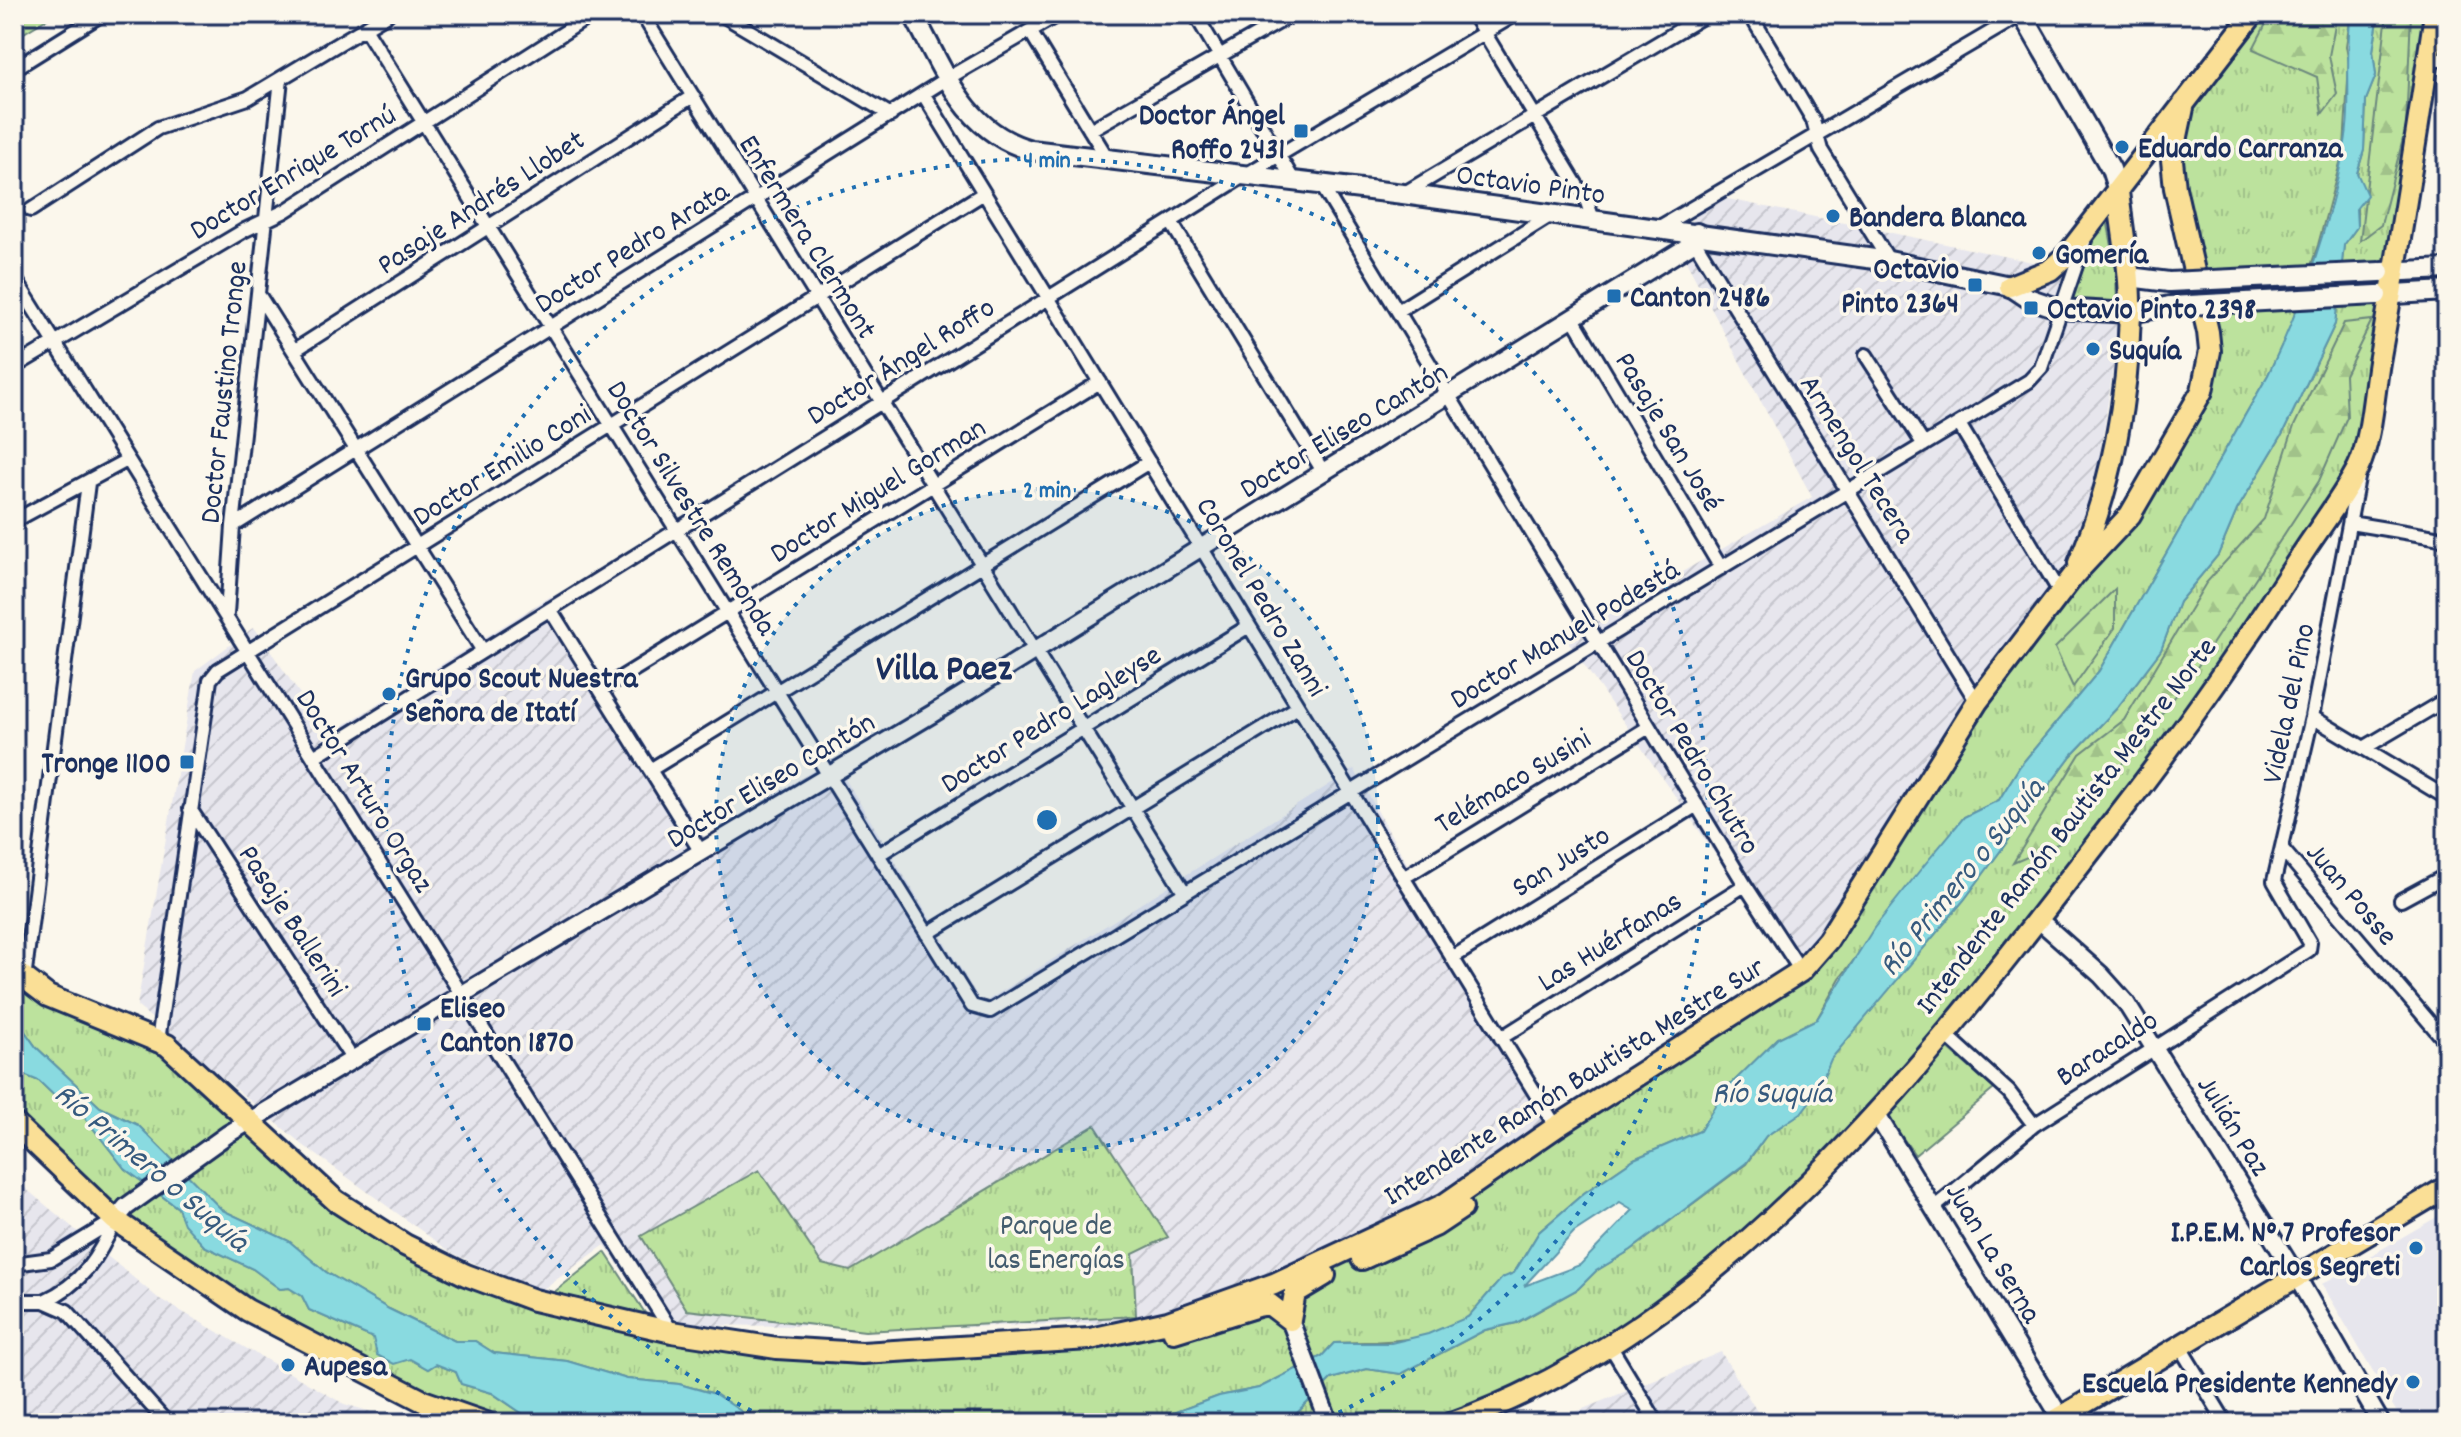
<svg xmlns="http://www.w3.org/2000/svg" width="2461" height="1437" viewBox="0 0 2461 1437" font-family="Dekko,sans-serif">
	<defs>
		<pattern id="industrial-furrows" width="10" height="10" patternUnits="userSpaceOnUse" patternTransform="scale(2)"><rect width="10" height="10" fill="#e7e6ed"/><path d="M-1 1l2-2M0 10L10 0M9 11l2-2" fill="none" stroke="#c6c6ce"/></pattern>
		<pattern id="grass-tufts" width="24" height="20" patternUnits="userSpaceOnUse" patternTransform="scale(2)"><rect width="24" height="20" fill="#bce29d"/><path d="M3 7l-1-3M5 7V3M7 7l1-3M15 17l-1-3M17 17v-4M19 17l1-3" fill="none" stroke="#a1c28a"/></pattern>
		<pattern id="forest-firs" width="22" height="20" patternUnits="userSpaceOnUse" patternTransform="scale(2)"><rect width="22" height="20" fill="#bce29d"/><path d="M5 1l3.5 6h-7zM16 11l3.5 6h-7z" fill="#a1c28a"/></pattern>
	</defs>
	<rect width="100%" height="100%" fill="#fbf7ec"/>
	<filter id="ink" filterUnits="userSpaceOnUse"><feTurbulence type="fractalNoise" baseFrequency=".0125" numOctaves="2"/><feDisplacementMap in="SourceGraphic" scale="16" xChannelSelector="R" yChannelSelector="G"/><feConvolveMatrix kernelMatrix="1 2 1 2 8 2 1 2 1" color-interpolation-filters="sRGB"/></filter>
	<g filter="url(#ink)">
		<!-- built -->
		<path fill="#e7e6ed" d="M2447,1211V1423H2403L2322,1284Z"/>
		<!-- industrial -->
		<path fill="url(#industrial-furrows)" d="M1718,197L2047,265L2120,322L2097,475L2080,536L2050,599L1800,976L1566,639L1812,497L1673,237Z
			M551,596L704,837L833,759L982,1004L1354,769L1552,1122L1382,1227L1154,1321L969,1327L660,1325L605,1245L539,1292L452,1253L303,1145L137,1006L195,671L254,627L328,735Z
			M14,1179L158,1298L344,1404L410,1423H14Z
			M1721,1352L1764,1423H1549Z"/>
		<!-- grass -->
		<path fill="url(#grass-tufts)" stroke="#6c887e" stroke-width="2" d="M2253,14H2351L2346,46L2349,63L2344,148L2318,245L2290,328L2268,375L2099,671L2020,766L1999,800L1964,817L1840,978L1817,1019L1778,1038L1724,1091L1700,1131L1634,1159L1584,1193L1539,1232L1514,1273C1494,1281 1485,1300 1470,1315C1438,1345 1374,1341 1334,1343L1322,1356L1259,1388L1219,1396L1162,1417L1095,1423L1009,1418L968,1423H768L750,1418L715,1394L679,1384L627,1379L567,1361L494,1353L475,1341H455L389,1309L326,1272L289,1241L222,1210L138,1125L100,1107L36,1047L14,1016V970L132,1028L315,1184L466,1275L777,1348L1145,1328L1411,1222L1801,971L1962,723L2119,529L2208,369L2175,188L2184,103Z
			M2379,14H2435L2360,464L2183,731L1819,1174L1611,1347L1452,1423H1272L1293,1417L1331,1379L1367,1369L1401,1374L1485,1330L1517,1323L1578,1289L1596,1271L1631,1250L1746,1164L1766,1136L1801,1112L1817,1092L1830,1059L1964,900L2071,756L2117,708L2161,650L2179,602L2218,555L2237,510L2282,435L2335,324L2344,245L2357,227V174L2364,150L2366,100L2376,75L2373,51Z
			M2107,219L2116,268L2117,306L2070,302L2098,230Z
			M1946,1047L1994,1089L1915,1155L1885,1113Z
			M14,1063L24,1075L39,1081L66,1107L82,1114L125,1169L178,1208L185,1224L204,1246L253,1269L280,1289L289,1288L302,1296L309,1310L373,1338L428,1369L436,1364L456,1372L461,1384L492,1393L529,1418L569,1414L600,1423H486L453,1413L138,1239L14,1123Z
			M1095,1125L1168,1237L1133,1254L1136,1316L865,1331L687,1310L641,1236L759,1170L822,1264L850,1271Z
			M605,1252L651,1322L553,1293Z"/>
		<!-- forest -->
		<path fill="url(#forest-firs)" stroke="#6c887e" stroke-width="2" d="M2271,14H2337L2329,56L2337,94L2322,114L2317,77L2253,49Z
			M2387,14H2411L2406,127L2381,225L2360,241Z
			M2372,320L2345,375L2347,417L2319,481L2192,675L2060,843L2013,863L2080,754L2124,720L2206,583L2264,519L2294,426L2344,323Z
			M2115,589V628L2073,687L2055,648Z"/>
		<!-- pitch -->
		<path fill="#bce29d" stroke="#6c887e" stroke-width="2" d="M14,14H55L14,39Z"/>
		<!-- water -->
		<path fill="#89dae0" stroke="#5d96ac" stroke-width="2" fill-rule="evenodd" d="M2351,14H2379L2373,51L2376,75L2366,100L2364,150L2357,173L2367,195L2356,209L2357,227L2344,245L2335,324L2282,435L2237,510L2218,555L2179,602L2161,650L2117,708L2071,756L1964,900L1831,1059L1817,1092L1801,1113L1766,1136L1746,1163L1631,1250L1596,1271L1578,1289L1516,1323L1485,1330L1401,1374L1367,1369L1331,1379L1293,1417L1272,1423H1095L1162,1417L1219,1396L1259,1388L1322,1356L1334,1343H1391L1428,1334L1468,1317L1502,1278L1514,1273L1539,1232L1584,1193L1634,1159L1700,1131L1724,1091L1778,1038L1817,1019L1874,928L1921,869L1964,817L1999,800L2020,766L2099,671L2268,375C2302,304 2329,225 2344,148C2353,104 2344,58 2351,14ZM1620,1202L1633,1210L1580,1265L1524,1286L1574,1232Z
			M14,1016L36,1047L100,1107L138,1125L222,1210L289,1241L326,1272L389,1309L455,1341H475L494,1353L567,1361L627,1379L679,1384L715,1394L750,1417L768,1423H600L569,1414L529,1418L492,1393L461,1384L456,1372L436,1364L428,1369L410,1359L394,1364L377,1355L373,1338L309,1310L302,1296L289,1288L280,1289L253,1269L204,1246L184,1224L178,1208L125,1169L82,1114L66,1107L39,1081L24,1075L14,1063Z
			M1009,1418L1062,1423H968Z"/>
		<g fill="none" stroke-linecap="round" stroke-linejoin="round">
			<!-- minor casing -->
			<g stroke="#1b2f5e" stroke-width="18">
				<path id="minor" d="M642,14L1185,893
					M721,14L891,115
					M1195,14L1295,183
					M1473,14L1587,202L1593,220
					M1750,14L1813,120L1821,150L1889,261
					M365,28L972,1006L990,1011L2029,381L2041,368L2084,242
					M1030,31L1109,161
					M2428,60L2447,59
					M14,69L102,14
					M924,95L1556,1127
					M1090,130L1293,14
					M1322,186L1745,885L1801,971
					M1403,194L1707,14
					M31,210L158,128L248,98L388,14
					M1171,222L1324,473
					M1658,228L2022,14
					M1695,242L1977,702
					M14,277L672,1332
					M260,297L483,651
					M1398,311L1553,214
					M1574,320L1721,568
					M295,350L693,96
					M1866,355L1924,445
					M14,367L245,230L285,211L593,14
					M1959,424L2061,594
					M14,521L127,460
					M2350,523L2447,539
					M233,526L948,78L1059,14
					M550,609L701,852
					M227,614L233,526L281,79
					M601,690L1100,382
					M2312,717L2447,798
					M2364,748L2447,699
					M315,756L1242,177L1516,14
					M650,770L1149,462
					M190,809L353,1060
					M2283,850L2447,1043
					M878,855L1249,626
					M1403,878L1649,727
					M2401,900L2447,875
					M927,934L1298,707
					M1452,958L1697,805
					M24,979L88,483
					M1943,1032L2009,1092L2034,1125
					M1501,1038L1745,885
					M158,1041L210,680L218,670L984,193
					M1936,1206L2034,1125L2309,950L2310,943L2274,881L2312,717L2358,478
					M14,1264L51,1259L115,1220
					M14,1301H44L67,1311L167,1423
					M44,1301C82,1284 99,1257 115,1220
					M1611,1347L1657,1423
					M2180,1347L2226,1423"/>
			</g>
			<!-- tertiary casing -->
			<g stroke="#1b2f5e" stroke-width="22">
				<path id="tertiary" d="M2038,919L2101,975L2126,1003L2297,1277L2381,1423
					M1875,1112L2064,1423
					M115,1220L126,1207L228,1134L932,714L1695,242L1697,232
					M1290,1320L1329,1423"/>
			</g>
			<!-- secondary casing -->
			<g stroke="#1b2f5e" stroke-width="24">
				<path id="secondary" d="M913,14C944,70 964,132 1031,150L1403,194L1889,261L2010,286L2028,298L2060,309L2130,313L2170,306
					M2022,14L2111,169L2118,191
					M2383,272L2447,269
					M2129,277L2169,282
					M2378,295L2447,291"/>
			</g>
			<!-- primary casing -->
			<g stroke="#1b2f5e" stroke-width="26">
				<path id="primary" d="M2010,286L2050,270L2068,254L2253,14
					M2079,563C2112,486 2128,397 2130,313C2131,272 2122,231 2118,191
					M14,970L48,996L167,1045L336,1201L405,1245L466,1275L534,1300L672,1332L777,1348L862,1353L1090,1339L1168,1322L1274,1284L1445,1204L1556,1127L1801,971L1828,940L1977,702L2074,575L2130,515L2202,391L2210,351L2208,332L2175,188L2172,160L2184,103
					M14,1123L115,1220L247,1310L423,1401L486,1423
					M1362,1259L1435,1226L1462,1208
					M1290,1320L1295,1293L1325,1275
					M1174,1332L1258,1306L1269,1304L1290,1320
					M1452,1423C1734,1323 1940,1046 2117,817C2182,734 2242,648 2299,559C2318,529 2342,499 2358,468C2371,442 2374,392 2379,362C2400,246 2417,130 2435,14
					M2051,1423L2447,1187"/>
			</g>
			<!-- minor -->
			<use href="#minor" stroke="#fbf7ec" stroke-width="12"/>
			<!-- tertiary -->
			<use href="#tertiary" stroke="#fbf7ec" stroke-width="16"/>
			<!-- secondary -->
			<use href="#secondary" stroke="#fbf7ec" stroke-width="18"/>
			<!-- primary -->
			<use href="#primary" stroke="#fadf96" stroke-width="20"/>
			<!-- secondary-bridge casing -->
			<g stroke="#1b2f5e" stroke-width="24" stroke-linecap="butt">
				<path id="secondary-bridge" d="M2169,282L2380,272
					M2170,306L2377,295"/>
			</g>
			<!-- secondary-bridge -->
			<use href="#secondary-bridge" stroke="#fbf7ec" stroke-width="18"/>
		</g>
	</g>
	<!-- distance rings -->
	<circle cx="1047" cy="820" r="331" fill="#1f6fb2" fill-opacity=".12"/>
	<g fill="none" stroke="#1f6fb2" stroke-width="4" stroke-dasharray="4 8">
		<circle cx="1047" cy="820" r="331"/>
		<path d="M773 1421A661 661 0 1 1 1321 1421"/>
	</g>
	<!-- markers -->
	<g fill="#1f6fb2" stroke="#fbf7ec" stroke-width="3">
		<rect x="1293" y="123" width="16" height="16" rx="4"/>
		<circle cx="2122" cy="147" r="8"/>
		<circle cx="1833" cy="216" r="8"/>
		<circle cx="2039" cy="253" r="8"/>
		<rect x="1967" y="277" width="16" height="16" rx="4"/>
		<rect x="1606" y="288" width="16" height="16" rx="4"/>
		<rect x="2023" y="300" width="16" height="16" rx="4"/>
		<circle cx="2093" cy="349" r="8"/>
		<circle cx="389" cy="694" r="8"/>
		<rect x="179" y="754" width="16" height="16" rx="4"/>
		<rect x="416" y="1016" width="16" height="16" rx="4"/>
		<circle cx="2416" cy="1248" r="8"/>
		<circle cx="288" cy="1365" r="8"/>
		<circle cx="2413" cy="1382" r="8"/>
	</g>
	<g text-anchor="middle" stroke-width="7" stroke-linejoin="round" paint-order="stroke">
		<!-- poi labels -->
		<g font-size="30" font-weight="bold" fill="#1b2f5e" stroke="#fbf7ec" text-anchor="start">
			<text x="1285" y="124" text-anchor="end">Doctor Ángel<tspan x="1285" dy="34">Roffo 2431</tspan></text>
			<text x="2138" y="157">Eduardo Carranza</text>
			<text x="1849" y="226">Bandera Blanca</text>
			<text x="2055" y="263">Gomería</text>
			<text x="1959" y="278" text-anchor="end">Octavio<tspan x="1959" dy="34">Pinto 2364</tspan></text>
			<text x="1630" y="306">Canton 2486</text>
			<text x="2047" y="318">Octavio Pinto 2398</text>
			<text x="2109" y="359">Suquía</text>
			<text x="405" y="687">Grupo Scout Nuestra<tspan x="405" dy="34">Señora de Itatí</tspan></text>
			<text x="171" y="772" text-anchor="end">Tronge 1100</text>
			<text x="440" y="1017">Eliseo<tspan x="440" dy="34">Canton 1870</tspan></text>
			<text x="2400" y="1241" text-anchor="end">I.P.E.M. N° 7 Profesor<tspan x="2400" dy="34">Carlos Segreti</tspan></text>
			<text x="304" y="1375">Aupesa</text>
			<text x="2397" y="1392" text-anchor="end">Escuela Presidente Kennedy</text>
		</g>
		<!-- street labels -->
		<g font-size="30" fill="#1b2f5e" stroke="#fbf7ec">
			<text transform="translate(292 171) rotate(-31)" y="10">Doctor Enrique Tornú</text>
			<text transform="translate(1531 183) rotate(8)" y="10">Octavio Pinto</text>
			<text transform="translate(480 201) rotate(-33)" y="10">Pasaje Andrés Llobet</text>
			<text transform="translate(809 236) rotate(58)" y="10">Enfermera Clermont</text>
			<text transform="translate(631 246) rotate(-32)" y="10">Doctor Pedro Arata</text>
			<text transform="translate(900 360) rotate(-32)" y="10">Doctor Ángel Roffo</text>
			<text transform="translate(222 392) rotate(-84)" y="10">Doctor Faustino Tronge</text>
			<text transform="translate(1343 429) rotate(-31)" y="10">Doctor Eliseo Cantón</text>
			<text transform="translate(1670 431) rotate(59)" y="10">Pasaje San José</text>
			<text transform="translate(1859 458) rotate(58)" y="10">Armengol Tecera</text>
			<text transform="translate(501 464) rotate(-32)" y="10">Doctor Emilio Coni</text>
			<text transform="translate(877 489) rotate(-32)" y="10">Doctor Miguel Gorman</text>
			<text transform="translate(693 507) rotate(58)" y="10">Doctor Silvestre Remonda</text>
			<text transform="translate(1263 596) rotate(59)" y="10">Coronel Pedro Zanni</text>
			<text transform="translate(1564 633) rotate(-31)" y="10">Doctor Manuel Podestá</text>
			<text transform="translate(2287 703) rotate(-78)" y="10">Videla del Pino</text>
			<text transform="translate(1050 718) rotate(-32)" y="10">Doctor Pedro Lagleyse</text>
			<text transform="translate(1694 751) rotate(59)" y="10">Doctor Pedro Chutro</text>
			<text transform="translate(770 779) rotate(-31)" y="10">Doctor Eliseo Cantón</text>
			<text transform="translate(1512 780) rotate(-31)" y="10">Telémaco Susini</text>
			<text transform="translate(366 790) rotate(58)" y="10">Doctor Arturo Orgaz</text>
			<text transform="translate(2065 825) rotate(-52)" y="10">Intendente Ramón Bautista Mestre Norte</text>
			<text transform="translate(1560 860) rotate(-32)" y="10">San Justo</text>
			<text transform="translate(2353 893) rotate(50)" y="10">Juan Posse</text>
			<text transform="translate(294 920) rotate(57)" y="10">Pasaje Ballerini</text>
			<text transform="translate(1609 940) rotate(-32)" y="10">Las Huérfanas</text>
			<text transform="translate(2106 1047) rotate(-33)" y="10">Baracaldo</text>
			<text transform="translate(1573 1080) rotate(-32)" y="10">Intendente Ramón Bautista Mestre Sur</text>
			<text transform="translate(2235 1125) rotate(58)" y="10">Julián Paz</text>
			<text transform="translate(1995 1252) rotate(59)" y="10">Juan La Serna</text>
		</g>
		<!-- park labels -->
		<g font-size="30" fill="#435c6e" stroke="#fbf7ec">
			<text x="1056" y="1234">Parque de<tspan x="1056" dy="34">las Energías</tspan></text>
		</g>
		<!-- water labels -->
		<g font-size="32" font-style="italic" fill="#365a7e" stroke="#fbf7ec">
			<text transform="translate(1960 876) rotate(-51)" y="11">Río Primero o Suquía</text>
			<text x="1772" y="1102">Río Suquía</text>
			<text transform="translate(153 1166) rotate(40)" y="11">Río Primero o Suquía</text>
		</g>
		<!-- district labels -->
		<g font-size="38" font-weight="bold" fill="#1b2f5e" stroke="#fbf7ec">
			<text x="944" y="679">Villa Paez</text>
		</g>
	</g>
	<circle cx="1047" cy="820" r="12" fill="#1f6fb2" stroke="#fbf7ec" stroke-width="4"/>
	<g font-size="24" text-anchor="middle" font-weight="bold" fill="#1f6fb2" stroke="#fbf7ec" stroke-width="7" stroke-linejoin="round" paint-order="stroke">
		<text x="1047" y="167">4 min</text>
		<text x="1047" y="497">2 min</text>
	</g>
	<!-- margin -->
	<rect width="2461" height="1437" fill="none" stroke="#fbf7ec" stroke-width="48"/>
	<rect x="24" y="24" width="2413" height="1389" fill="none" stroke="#1b2f5e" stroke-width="3" filter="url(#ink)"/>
</svg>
